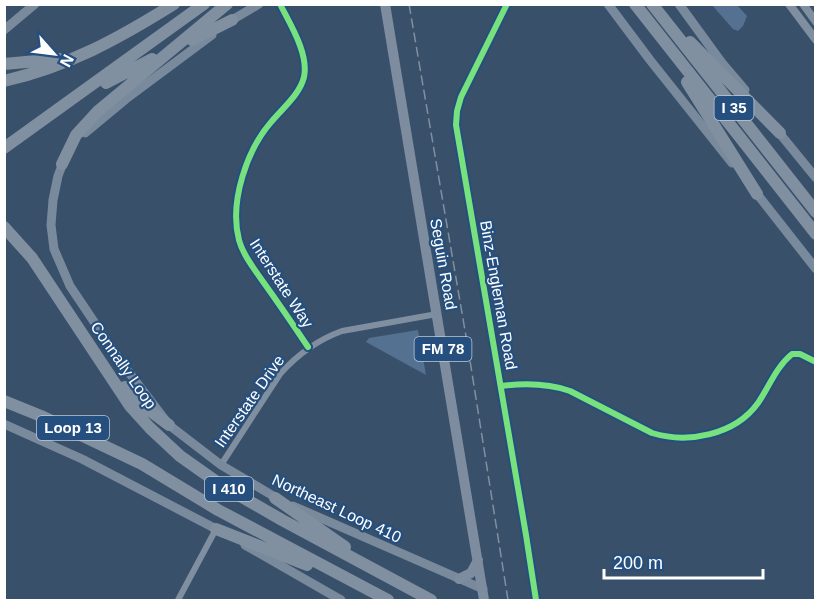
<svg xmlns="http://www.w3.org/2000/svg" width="820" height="605" viewBox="0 0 820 605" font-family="Arial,sans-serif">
	<rect width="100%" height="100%" fill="#39506a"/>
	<!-- water -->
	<path fill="#547192" d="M712,5H737L747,16L743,26L738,31L733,29Z
		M418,330L426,375L366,342L369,338Z"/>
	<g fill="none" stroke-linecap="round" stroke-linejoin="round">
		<!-- minor -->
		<path stroke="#7f8fa0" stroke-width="6" d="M280,4C290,24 309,54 304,77C300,94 283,108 272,121C247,149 229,202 239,240C243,255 255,270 264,283C279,304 294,326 308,347
			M501,386C525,383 547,383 570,391L652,433C688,444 735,435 758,403C769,387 776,367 792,354H800L816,362
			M221,465L280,374C298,354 317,340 342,331L437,314
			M178,600L216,529"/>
		<!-- tertiary -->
		<path stroke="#7f8fa0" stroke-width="8" d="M507,4L461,97L457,111L456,125L526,535L536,600
			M789,4L816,40
			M803,4L816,22"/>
		<!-- secondary -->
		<path stroke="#7a8a9d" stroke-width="9" d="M608,4L650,60L732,163
			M679,4L722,63L745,90
			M227,23L259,4
			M4,30L35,4
			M776,129L816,178
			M85,133L126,99L212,35
			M64,160L58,176L53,200L51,225L54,249L70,286L121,362L169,425L221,465L280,500
			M754,190L816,269
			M4,424L82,459L220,531
			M293,506L483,589
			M245,545L341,600"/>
		<!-- primary -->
		<path stroke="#7d8c9f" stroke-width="10" d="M385,4L484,600
			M459,579L471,573L478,560"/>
		<!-- motorway -->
		<path stroke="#8090a0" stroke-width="12" d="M635,4L816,234
			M652,4L816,212
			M192,40L232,20
			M690,42L780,133
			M4,64L59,59
			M4,81C69,66 118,39 174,4
			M687,82L757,194
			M106,83L152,59
			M4,148L204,4
			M62,164L76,135L98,111L227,4
			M4,227L32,258L130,406L150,428L180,456L221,485L282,520L431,600
			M125,387L137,401L169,425
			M4,401L41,416L142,464L218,510L388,600
			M275,498L345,547
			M216,529L307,565"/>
		<!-- rail -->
		<path stroke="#8090a0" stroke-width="1.5" stroke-dasharray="10 4.5" stroke-linecap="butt" d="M409,4L468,348L508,600"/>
		<!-- cycleway casing -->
		<g stroke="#254f7e" stroke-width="10">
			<path id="cycleway" d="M280,4C290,24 309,54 304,77C300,94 283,108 272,121C247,149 229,202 239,240C243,255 255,270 264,283C279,304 294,326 308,347
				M507,4L461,97L457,111L456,125L526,535L536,600
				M501,386C525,383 547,383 570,391L652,433C688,444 735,435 758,403C769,387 776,367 792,354H800L816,362"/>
		</g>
		<!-- cycleway -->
		<use href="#cycleway" stroke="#77e17e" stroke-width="6"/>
	</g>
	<g text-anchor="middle" stroke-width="4.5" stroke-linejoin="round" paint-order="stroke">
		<!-- shield labels -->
		<g fill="#254f7e" stroke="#becad8" stroke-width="1.5">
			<rect x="714.5" y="96" width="39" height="24" rx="4.5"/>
			<rect x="414.5" y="337" width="57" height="24" rx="4.5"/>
			<rect x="37" y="416" width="72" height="24" rx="4.5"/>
			<rect x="205" y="477" width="48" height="24" rx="4.5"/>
		</g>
		<g font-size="15" font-weight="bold" fill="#fff">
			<text x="734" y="113">I 35</text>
			<text x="443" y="354">FM 78</text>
			<text x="73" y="433">Loop 13</text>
			<text x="229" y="494">I 410</text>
		</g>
		<!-- street labels -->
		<g font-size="16" fill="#fff" stroke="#254f7e">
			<text transform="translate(444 264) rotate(80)" y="6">Seguin Road</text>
			<text transform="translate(282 283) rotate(57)" y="6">Interstate Way</text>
			<text transform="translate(499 295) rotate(80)" y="6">Binz-Engleman Road</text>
			<text transform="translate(124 365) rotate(55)" y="6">Connally Loop</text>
			<text transform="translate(249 401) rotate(-55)" y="6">Interstate Drive</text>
			<text transform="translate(337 508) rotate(25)" y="6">Northeast Loop 410</text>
		</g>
	</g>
	<!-- border -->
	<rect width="820" height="605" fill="none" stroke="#ffffff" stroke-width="12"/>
	<!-- north arrow -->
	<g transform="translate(54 54) rotate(118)" stroke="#254f7e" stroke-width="4.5" paint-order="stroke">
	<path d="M0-4.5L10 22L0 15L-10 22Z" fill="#ffffff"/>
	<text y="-9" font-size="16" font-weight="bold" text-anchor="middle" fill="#ffffff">N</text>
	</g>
	<!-- scale -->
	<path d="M604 569v9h159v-9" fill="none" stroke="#ffffff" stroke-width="3"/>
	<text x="613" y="569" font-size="18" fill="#ffffff" stroke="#254f7e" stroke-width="4.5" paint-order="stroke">200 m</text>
</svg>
